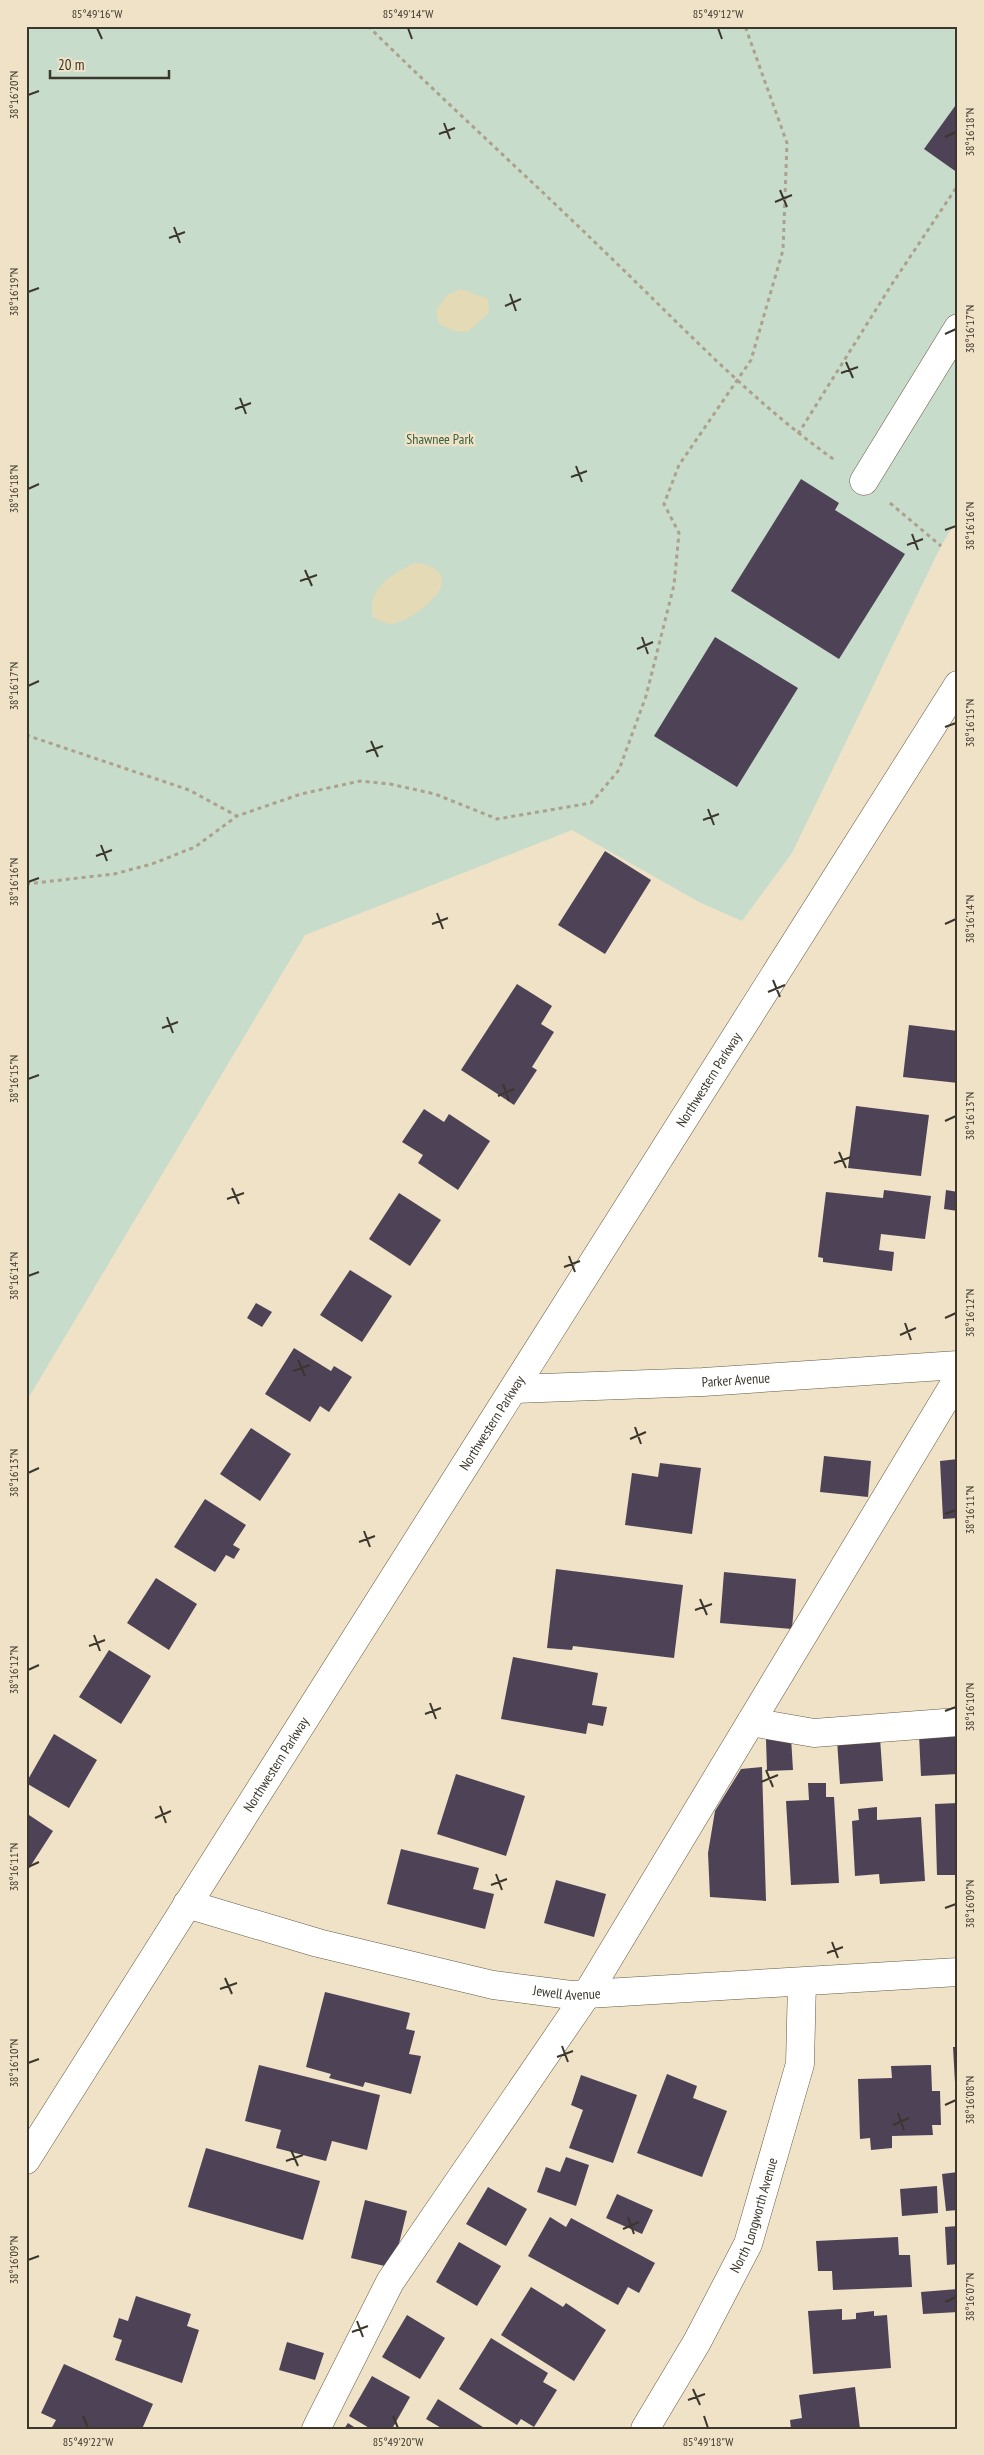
<svg xmlns="http://www.w3.org/2000/svg" width="984" height="2455" viewBox="0 0 984 2455" font-family="'PT Sans Narrow',sans-serif">
	<rect width="100%" height="100%" fill="#efe2c7"/>
	<!-- green -->
	<path fill="#c7dcca" d="M26,26H958V518L941,546L792,853L742,921L699,902L572,830L305,935L26,1402Z"/>
	<!-- sand -->
	<path fill="#e4dab5" d="M461,289L488,299L489,313L468,332L454,331L439,324L436,310L447,295Z
		M414,563C423,563 428,565 436,570C460,587 408,623 391,624C384,624 379,620 373,617C366,588 392,575 414,563Z"/>
	<!-- building -->
	<path fill="#4e4257" d="M958,102V173L924,149Z
		M801,479L839,503L835,510L905,554L839,659L731,591Z
		M715,637L798,688L737,787L654,736Z
		M605,851L651,880L605,954L558,925Z
		M517,984L552,1006L541,1024L554,1032L532,1067L537,1070L514,1105L461,1070Z
		M909,1025L958,1031V1083L903,1077Z
		M856,1106L929,1115L921,1176L848,1168Z
		M424,1109L444,1122L449,1114L490,1141L458,1190L418,1163L423,1155L402,1142Z
		M884,1190L931,1196L925,1239L881,1234L879,1250L894,1252L892,1271L823,1262V1258L818,1257L826,1192L883,1198Z
		M946,1190L958,1192V1211L944,1209Z
		M399,1193L441,1220L410,1266L369,1239Z
		M350,1270L392,1296L362,1342L320,1315Z
		M256,1303L272,1312L262,1327L247,1318Z
		M294,1348L331,1371L334,1366L352,1377L329,1412L320,1406L310,1422L265,1394Z
		M251,1428L291,1454L260,1501L220,1474Z
		M824,1456L871,1461L868,1497L820,1492Z
		M958,1459V1518L943,1519L940,1461Z
		M660,1463L701,1468L692,1534L625,1525L632,1473L658,1477Z
		M205,1499L246,1525L233,1545L240,1549L235,1557L234,1559L226,1555L215,1572L174,1547Z
		M556,1569L683,1585L674,1658L573,1646L572,1650L547,1648Z
		M724,1572L796,1579L792,1629L720,1623Z
		M156,1578L197,1604L169,1650L127,1623Z
		M109,1650L151,1676L121,1724L79,1697Z
		M513,1657L598,1673L592,1705L607,1707L603,1726L588,1723L586,1734L501,1719Z
		M958,1733V1774L921,1776L919,1735Z
		M54,1734L97,1760L69,1808L26,1783Z
		M791,1738L793,1770L767,1771L766,1739Z
		M880,1738L883,1781L840,1784L837,1740Z
		M762,1767L766,1901L710,1897L708,1853L715,1811L741,1769Z
		M456,1774L525,1796L506,1856L437,1834Z
		M808,1783H826V1797H834L839,1883L791,1885L786,1801L809,1800Z
		M958,1803V1875H937L935,1804Z
		M877,1807V1820L921,1817L925,1881L880,1884L879,1874L855,1876L852,1821L859,1820L858,1809Z
		M26,1813L53,1831L26,1873Z
		M401,1849L479,1868L473,1889L494,1894L485,1929L387,1904Z
		M556,1880L606,1894L594,1937L544,1923Z
		M325,1992L410,2013L406,2029L415,2031L409,2054L421,2056L411,2094L365,2082L363,2087L329,2078L331,2074L306,2067Z
		M953,2047H958V2100H956Z
		M259,2065L380,2095L367,2150L332,2141L326,2161L276,2148L281,2130L245,2121Z
		M931,2065L932,2091H940L941,2125H932L933,2135L892,2136V2148L871,2150L870,2138L860,2139L858,2079L892,2078L891,2066Z
		M667,2074L697,2086L693,2098L727,2111L702,2177L637,2153Z
		M581,2075L637,2095L613,2163L569,2148L583,2110L571,2105Z
		M206,2148L320,2181L303,2240L188,2207Z
		M566,2157L589,2165L576,2206L537,2192L546,2167L560,2172Z
		M958,2172V2210L946,2211L942,2174Z
		M937,2186L938,2213L902,2216L900,2189Z
		M488,2187L527,2209L506,2246L466,2224Z
		M617,2194L653,2210L642,2234L606,2218Z
		M365,2200L407,2211L393,2268L351,2258Z
		M550,2217L566,2227L571,2218L655,2263L639,2293L628,2287L618,2305L528,2256Z
		M958,2226V2264L947,2265L945,2227Z
		M898,2237L899,2255H910L912,2287L833,2290L832,2271H818L816,2241Z
		M459,2242L501,2266L477,2306L436,2282Z
		M531,2287L563,2307L566,2303L606,2330L574,2381L501,2335Z
		M958,2289V2312L923,2314L921,2292Z
		M136,2296L191,2314L187,2326L199,2330L182,2383L115,2360L122,2340L113,2337L119,2318L128,2321Z
		M842,2309V2320L856,2319V2313L874,2311V2316L887,2315L891,2368L813,2374L808,2311Z
		M407,2315L445,2338L420,2379L382,2357Z
		M491,2338L548,2373L543,2382L557,2390L534,2427L521,2419L517,2425L459,2389Z
		M287,2342L324,2353L315,2380L279,2370Z
		M64,2364L153,2404L142,2429H51L56,2420L41,2413Z
		M372,2376L410,2397L392,2429H371L349,2416Z
		M855,2387L860,2429H791L790,2420L802,2418L799,2395Z
		M438,2399L486,2429H443L426,2419Z
		M348,2423L357,2429H344Z"/>
	<g fill="none" stroke-linecap="round" stroke-linejoin="round">
		<!-- minor casing -->
		<g stroke="#645942" stroke-width="29">
			<g id="minor">
				<path d="M864,481L958,328"/>
				<path id="s1" d="M515,1389L703,1382L958,1365"/>
				<path d="M751,1722L814,1733L958,1722"/>
				<path id="s2" d="M187,1904L318,1943L493,1985L571,1995L958,1972"/>
				<path id="s3" d="M26,2160L958,685"/>
				<path d="M316,2429L390,2282L587,1994L958,1378"/>
				<path id="s4" d="M645,2429L697,2342L748,2244L800,2064L802,1982"/>
			</g>
		</g>
		<!-- path -->
		<path stroke="#aba18c" stroke-width="3" stroke-dasharray="4 4" stroke-linecap="butt" d="M368,26C446,103 528,177 606,253C681,325 751,401 836,461
			M798,434L892,284L958,185
			M890,503L941,546
			M26,735L189,790L237,816
			M26,884L114,874L152,864L195,847L237,816L301,794L360,781L390,784L435,794L497,819L591,803L619,770L646,696L674,585L679,533L664,504L679,465L751,360L783,250L787,143L745,26"/>
		<!-- minor -->
		<use href="#minor" stroke="#fff" stroke-width="28"/>
	</g>
	<!-- ticks -->
	<path fill="none" stroke="#3c372c" stroke-width="2" d="M97,28L102,39M408,28L412,39M718,28L722,39M28,95L39,91M444,123L450,139M439,134L455,128M945,137L956,132M780,190L787,207M775,202L792,195M174,227L180,243M169,238L185,232M28,292L39,288M510,294L516,311M505,306L521,299M945,334L956,329M846,362L853,378M841,373L858,367M240,398L246,414M235,409L251,403M576,466L582,482M571,477L587,471M28,489L39,484M945,530L956,526M912,534L918,550M907,545L923,539M305,570L312,586M300,581L317,575M642,637L648,654M637,649L653,642M28,686L39,681M945,727L956,723M371,741L378,757M366,752L383,746M708,809L714,825M703,820L719,814M101,845L107,861M96,856L112,850M28,882L39,878M437,913L443,929M432,924L448,918M945,924L956,919M773,980L780,997M768,992L785,985M167,1017L173,1033M162,1028L178,1022M28,1079L39,1075M503,1084L509,1101M498,1096L514,1089M945,1121L956,1116M839,1152L846,1168M834,1163L851,1157M232,1188L239,1204M227,1199L244,1193M569,1256L575,1272M564,1267L580,1261M28,1276L39,1272M945,1318L956,1313M905,1323L911,1340M900,1335L916,1328M298,1360L305,1376M293,1371L310,1365M635,1427L641,1444M630,1439L646,1432M28,1473L39,1468M945,1514L956,1510M364,1531L370,1547M359,1542L375,1536M700,1599L707,1615M695,1610L712,1604M94,1635L100,1651M89,1646L105,1640M28,1670L39,1665M430,1703L436,1719M945,1711L956,1707M425,1714L441,1708M766,1770L773,1787M761,1782L778,1775M160,1806L166,1823M155,1818L171,1811M28,1867L39,1862M496,1874L502,1890M491,1885L507,1879M945,1908L956,1904M832,1942L838,1958M827,1953L843,1947M225,1978L232,1994M220,1989L237,1983M562,2046L568,2062M557,2057L573,2051M28,2063L39,2059M945,2105L956,2100M898,2113L904,2130M893,2125L909,2118M291,2150L298,2166M286,2161L303,2155M628,2217L634,2234M623,2229L639,2222M28,2260L39,2256M945,2302L956,2297M357,2321L363,2337M352,2332L368,2326M693,2389L700,2405M688,2400L705,2394M83,2416L88,2428M393,2416L398,2428M704,2416L708,2428"/>
	<g text-anchor="middle" stroke-width="5" stroke-linejoin="round" paint-order="stroke">
		<!-- park labels -->
		<g font-size="14" fill="#37613f" stroke="#efe2c7">
			<text x="440" y="444">Shawnee Park</text>
		</g>
		<!-- street labels -->
		<g font-size="14" fill="#3c372c" stroke="#efe2c7">
			<text dy="5" stroke="none"><textPath href="#s3" startOffset="1278">Northwestern Parkway</textPath></text>
			<text dy="5" stroke="none"><textPath href="#s1" startOffset="221">Parker Avenue</textPath></text>
			<text dy="5" stroke="none"><textPath href="#s3" startOffset="872">Northwestern Parkway</textPath></text>
			<text dy="5" stroke="none"><textPath href="#s3" startOffset="468">Northwestern Parkway</textPath></text>
			<text dy="5" stroke="none"><textPath href="#s2" startOffset="391">Jewell Avenue</textPath></text>
			<text dy="5" stroke="none"><textPath href="#s4" startOffset="241">North Longworth Avenue</textPath></text>
		</g>
	</g>
	<!-- border -->
	<rect width="984" height="2455" fill="none" stroke="#efe2c7" stroke-width="55"/>
	<!-- scale -->
	<path d="M50 70v8h119v-8" fill="none" stroke="#3c372c" stroke-width="2.5"/>
	<text x="58" y="70" font-size="15" fill="#3c372c" stroke="#efe2c7" stroke-width="4" paint-order="stroke">20 m</text>
	<rect x="28" y="28" width="928" height="2400" fill="none" stroke="#3c372c" stroke-width="2"/>
	<g font-size="12" text-anchor="middle" fill="#3c372c">
		<text x="97" y="18">85°49'16"W</text>
		<text x="408" y="18">85°49'14"W</text>
		<text x="718" y="18">85°49'12"W</text>
		<text transform="translate(14 95) rotate(-90)" y="4">38°16'20"N</text>
		<text transform="translate(970 132) rotate(-90)" y="4">38°16'18"N</text>
		<text transform="translate(14 292) rotate(-90)" y="4">38°16'19"N</text>
		<text transform="translate(970 329) rotate(-90)" y="4">38°16'17"N</text>
		<text transform="translate(14 489) rotate(-90)" y="4">38°16'18"N</text>
		<text transform="translate(970 526) rotate(-90)" y="4">38°16'16"N</text>
		<text transform="translate(14 686) rotate(-90)" y="4">38°16'17"N</text>
		<text transform="translate(970 723) rotate(-90)" y="4">38°16'15"N</text>
		<text transform="translate(14 882) rotate(-90)" y="4">38°16'16"N</text>
		<text transform="translate(970 919) rotate(-90)" y="4">38°16'14"N</text>
		<text transform="translate(14 1079) rotate(-90)" y="4">38°16'15"N</text>
		<text transform="translate(970 1116) rotate(-90)" y="4">38°16'13"N</text>
		<text transform="translate(14 1276) rotate(-90)" y="4">38°16'14"N</text>
		<text transform="translate(970 1313) rotate(-90)" y="4">38°16'12"N</text>
		<text transform="translate(14 1473) rotate(-90)" y="4">38°16'13"N</text>
		<text transform="translate(970 1510) rotate(-90)" y="4">38°16'11"N</text>
		<text transform="translate(14 1670) rotate(-90)" y="4">38°16'12"N</text>
		<text transform="translate(970 1707) rotate(-90)" y="4">38°16'10"N</text>
		<text transform="translate(14 1867) rotate(-90)" y="4">38°16'11"N</text>
		<text transform="translate(970 1904) rotate(-90)" y="4">38°16'09"N</text>
		<text transform="translate(14 2063) rotate(-90)" y="4">38°16'10"N</text>
		<text transform="translate(970 2100) rotate(-90)" y="4">38°16'08"N</text>
		<text transform="translate(14 2260) rotate(-90)" y="4">38°16'09"N</text>
		<text transform="translate(970 2297) rotate(-90)" y="4">38°16'07"N</text>
		<text x="88" y="2446">85°49'22"W</text>
		<text x="398" y="2446">85°49'20"W</text>
		<text x="708" y="2446">85°49'18"W</text>
	</g>
</svg>
